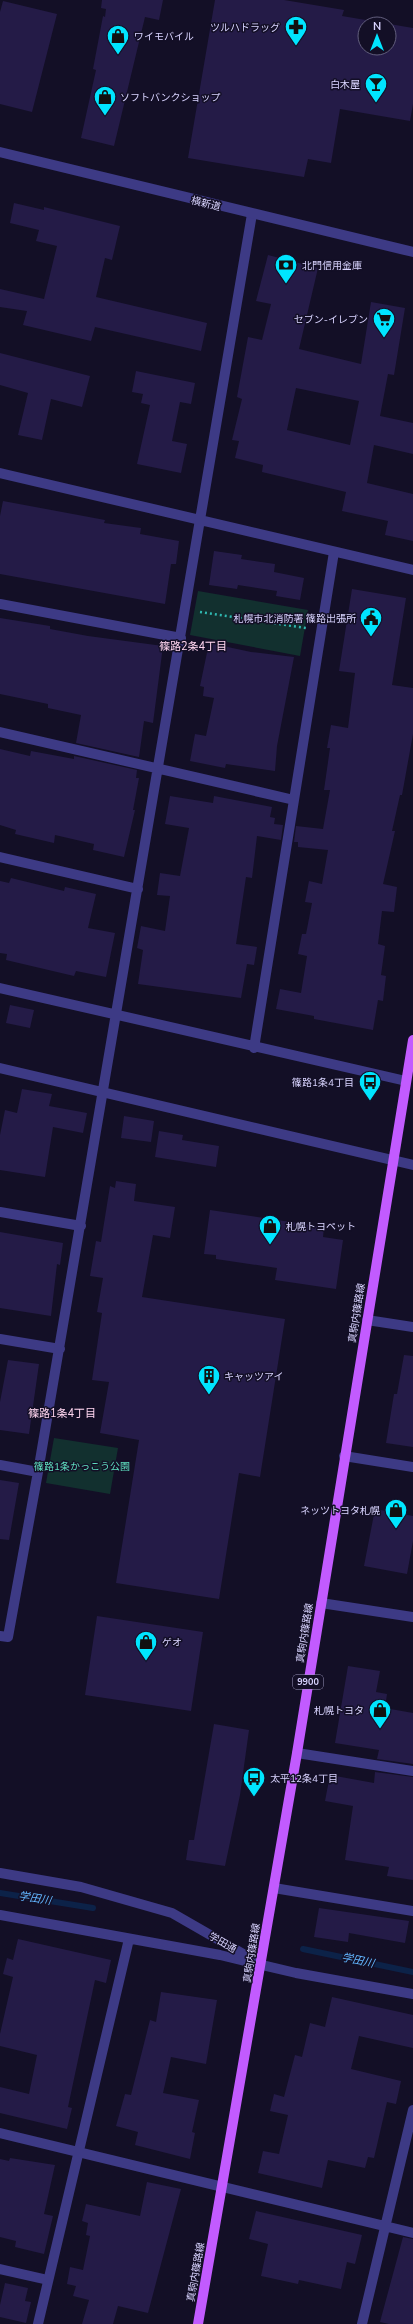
<svg xmlns="http://www.w3.org/2000/svg" width="413" height="2324" viewBox="0 0 413 2324" font-family="'Nunito Sans','Noto Sans JP',sans-serif">
	<rect width="100%" height="100%" fill="#130f26"/>
	<!-- green -->
	<path fill="#12302f" d="M198,591L308,610L300,656L190,635Z
		M54,1438L118,1448L110,1494L46,1483Z"/>
	<g fill="none" stroke-linecap="round" stroke-linejoin="round">
		<!-- stream -->
		<path stroke="#0c2248" stroke-width="6" d="M0,1893L93,1908
			M303,1949L413,1972"/>
	</g>
	<!-- building -->
	<path fill="#241b47" fill-rule="evenodd" d="M102,0H163L159,20L145,17L114,146L81,138L96,70L93,69L103,16L105,17L106,9L101,8Z
		M215,0H284L344,10L342,16L413,28V104L410,121L340,109L331,163L308,159L304,177L188,158ZM365,24H389V48H365Z
		M3,1L57,14L32,112L0,104V12Z
		M14,203L44,210V207L120,226L112,260L105,258L96,297L207,323L201,351L95,327L91,341L23,325L27,311L0,307V289L44,299L57,246L36,241L39,230L10,223Z
		M268,255L318,268L299,349L361,364L371,302L405,308L394,375L388,374L380,416L413,423V454L374,445L367,483L413,494V541L385,535L388,521L342,511L346,492L262,472L263,465L235,458L239,441L232,440L242,399L237,397L248,337L262,340L271,304L256,301ZM296,388L359,401L350,445L287,430Z
		M0,353L90,376L82,407L51,399L42,440L18,435L28,393L0,385Z
		M136,371L195,383L191,404L180,402L172,441L187,444L181,473L137,464L150,405L141,403L143,394L132,392Z
		M3,501L105,520L104,523L141,528L140,534L179,541L176,564H171L165,604L0,574V516Z
		M214,551L242,555L241,559L275,564L274,572L304,578L300,600L276,596L277,591L238,585L237,589L209,585Z
		M352,589L406,598L392,685L413,688V734L402,795H400L392,831H395L383,884L397,887L394,912L382,911L378,944L385,946L381,975L386,976L383,1001L378,1000L373,1030L314,1019V1016L276,1009L280,989L301,993L307,956L298,954L302,934H306L312,903L305,902L309,881L322,884L328,850L298,847V842H294L296,826L323,829L330,790H324L330,748H327L331,725L348,728L355,673L339,671Z
		M0,618L50,626V629L88,636L163,646L153,723L144,721L139,757L76,743L81,715L48,708V704L0,694Z
		M209,643L251,652L294,657L277,746L275,771L226,764L225,768L190,761L195,734L206,736L214,698L203,696L204,687L200,686Z
		M0,749L30,756L31,751L74,759V756L137,770L136,778H139L133,810H135L124,857L93,850L94,844L55,835L54,843L15,834L16,830L0,825Z
		M170,796L213,803L214,796L272,807L270,817L275,818L274,824L283,825L281,840L257,836L252,878L246,877L236,944L257,947L254,965L247,964L241,998L138,984L143,950L137,948L141,926L165,931L170,896L157,895L160,873L180,876L189,828L165,824Z
		M11,878L64,891L65,887L96,894L88,928L115,933L106,977L76,971L74,976L6,960L7,954L0,953V881L9,883Z
		M10,1005L34,1010L30,1028L6,1023Z
		M22,1089L52,1094L49,1106L87,1113L83,1133L53,1127L45,1177L0,1170V1135L5,1110L17,1113Z
		M124,1116L154,1121L151,1142L121,1138Z
		M159,1131L183,1135L182,1140L219,1146L216,1167L155,1157Z
		M116,1181L136,1184L134,1201L175,1207L170,1238L153,1235L142,1297L285,1319L260,1477L239,1473L219,1599L116,1583L139,1440L100,1433L109,1382L92,1380L102,1313L97,1312L103,1278L90,1276L96,1241L101,1242L110,1186L115,1188Z
		M210,1210L324,1227L323,1237L343,1240L336,1289L275,1280L277,1268L216,1259V1255L204,1254Z
		M0,1232L63,1243L60,1265L57,1264L51,1316L0,1308Z
		M404,1355L413,1356V1447L386,1443L394,1394H397Z
		M8,1360L39,1364L29,1434L0,1430V1402Z
		M0,1480L19,1483L9,1540L0,1539Z
		M375,1509L413,1516V1541L407,1574L364,1566Z
		M97,1616L203,1632L191,1711L85,1695Z
		M348,1666L380,1671L376,1692L387,1694L385,1708L413,1713V1764L377,1759L379,1750L335,1743Z
		M214,1724L249,1730L240,1795L225,1866L186,1860L189,1840H194Z
		M375,1772L413,1777V1880L387,1876L389,1867L345,1860L353,1806L325,1801L330,1775L374,1783Z
		M319,1908L409,1921L405,1943L349,1933L348,1942L314,1937Z
		M18,1939L111,1960L106,1983L95,1980L68,2107L72,2108L67,2129L0,2113V2087L29,2094L37,2055L0,2046V2034L13,1977L3,1974L7,1958L13,1960Z
		M161,1992L217,2000L206,2064L171,2057L163,2093L199,2100L192,2132L195,2133L190,2159L135,2145L138,2132L116,2126L125,2094L131,2095L150,2020L156,2022Z
		M332,1997L413,2015V2048L359,2036L351,2069L401,2081L396,2104L387,2102L374,2158L368,2157L365,2168L328,2160L322,2188L258,2173L263,2151L279,2154L288,2115L270,2111L274,2094L284,2097L295,2055L302,2057L310,2023L325,2027Z
		M10,2158L55,2165L44,2214L53,2216L44,2254L15,2247L16,2241L0,2237V2159L9,2161Z
		M147,2182L181,2189L148,2313L118,2306L113,2324H82L89,2300L73,2296L76,2286L67,2284L70,2267L83,2270L90,2236L86,2235L88,2223L82,2221L86,2204L140,2216Z
		M256,2211L362,2235L355,2264L347,2262L341,2289L299,2280L298,2284L261,2276L268,2244L249,2239Z
		M403,2237L413,2239V2324H389L380,2322Z
		M5,2283L28,2288L25,2301L31,2302L26,2323L0,2317V2305Z"/>
	<g fill="none" stroke-linecap="round" stroke-linejoin="round">
		<!-- path -->
		<path stroke="#2fb8b0" stroke-width="2.5" stroke-dasharray="2 3" stroke-linecap="butt" d="M200,612L306,628"/>
		<!-- minor -->
		<path stroke="#3d3a85" stroke-width="10" d="M0,473L413,570
			M0,604L181,638
			M0,732L294,800
			M0,857L138,889
			M0,988L406,1081
			M254,1048L334,552
			M0,1068L413,1165
			M0,1212L81,1226
			M367,1320L413,1327
			M0,1339L60,1349
			M344,1456L413,1467
			M0,1465L38,1472L252,214
			M321,1603L413,1617
			M0,1636L8,1637L38,1472
			M297,1753L413,1771
			M0,1873L81,1887L172,1913L252,1959
			M274,1888L413,1911
			M0,1915L220,1955L296,1973L413,1994
			M0,2133L413,2233
			M0,2269L48,2280
			M38,2324L129,1939
			M362,2324L413,2110"/>
		<!-- tertiary -->
		<path stroke="#3d3a85" stroke-width="10" d="M0,152L413,252"/>
		<!-- primary -->
		<path stroke="#c25bff" stroke-width="10" d="M198,2324L297,1753L413,1040"/>
	</g>
	<!-- icons -->
	<defs>
		<g id="pharmacy-pin" transform="scale(1.15)"><path d="M0 17L-7.5 6A9.5 9.5 0 1 1 7.5 6Z" fill="#00e5ff" stroke="#130f26"/><path d="M-2-6h4v4h4v4h-4v4h-4v-4h-4v-4h4Z" fill="#111"/></g>
		<g id="shop-pin" transform="scale(1.15)"><path d="M0 17L-7.5 6A9.5 9.5 0 1 1 7.5 6Z" fill="#00e5ff" stroke="#130f26"/><path d="M-5-2.5h2.3a2.7 3.5 0 0 1 5.4 0H5L5.5 6h-11ZM-1.5-2.5h3a1.5 2.3 0 0 0-3 0Z" fill="#111"/></g>
		<g id="bar-pin" transform="scale(1.15)"><path d="M0 17L-7.5 6A9.5 9.5 0 1 1 7.5 6Z" fill="#00e5ff" stroke="#130f26"/><path d="M-6-5H6L.8 .8V4.5H3.5V6h-7V4.5H-.8V.8Z" fill="#111"/></g>
		<g id="bank-pin" transform="scale(1.15)"><path d="M0 17L-7.5 6A9.5 9.5 0 1 1 7.5 6Z" fill="#00e5ff" stroke="#130f26"/><path d="M-6-4H6V4H-6ZM0-2.3a2.3 2.3 0 1 0 0 4.6a2.3 2.3 0 1 0 0-4.6Z" fill="#111"/></g>
		<g id="supermarket-pin" transform="scale(1.15)"><path d="M0 17L-7.5 6A9.5 9.5 0 1 1 7.5 6Z" fill="#00e5ff" stroke="#130f26"/><path d="M-6-5.5h2.5l.6 2H6L4.5 2H-2.5L-4.4-4H-6ZM-1.5 3.2a1.3 1.3 0 1 0 .1 0ZM3 3.2a1.3 1.3 0 1 0 .1 0Z" fill="#111"/></g>
		<g id="civic-pin" transform="scale(1.15)"><path d="M0 17L-7.5 6A9.5 9.5 0 1 1 7.5 6Z" fill="#00e5ff" stroke="#130f26"/><path d="M-.6-6.5H3V-4.5H.6V-3L4-1V1h2V6H-6V1h2V-1L-.6-3ZM-1.2 2.5V6h2.4V2.5Z" fill="#111"/></g>
		<g id="bus-pin" transform="scale(1.15)"><path d="M0 17L-7.5 6A9.5 9.5 0 1 1 7.5 6Z" fill="#00e5ff" stroke="#130f26"/><path d="M-5-6H5V4H4V6H2V4H-2V6H-4V4H-5ZM-3.5-4V0h7V-4ZM-3.5 1.2v1.5H-2V1.2ZM2 1.2v1.5H3.5V1.2Z" fill="#111"/></g>
		<g id="building-pin" transform="scale(1.15)"><path d="M0 17L-7.5 6A9.5 9.5 0 1 1 7.5 6Z" fill="#00e5ff" stroke="#130f26"/><path d="M-4-6H4V6H1V3H-1V6H-4ZM-2.5-4.3h1.7v1.8h-1.7ZM.8-4.3h1.7v1.8H.8ZM-2.5-1h1.7V.8h-1.7ZM.8-1h1.7V.8H.8Z" fill="#111"/></g>
	</defs>
	<g fill-rule="evenodd">
		<use href="#pharmacy-pin" x="296" y="27"/>
		<use href="#shop-pin" x="118" y="36"/>
		<use href="#bar-pin" x="376" y="84"/>
		<use href="#shop-pin" x="105" y="97"/>
		<use href="#bank-pin" x="286" y="265"/>
		<use href="#supermarket-pin" x="384" y="319"/>
		<use href="#civic-pin" x="371" y="618"/>
		<use href="#bus-pin" x="370" y="1082"/>
		<use href="#shop-pin" x="270" y="1226"/>
		<use href="#building-pin" x="209" y="1376"/>
		<use href="#shop-pin" x="396" y="1510"/>
		<use href="#shop-pin" x="146" y="1642"/>
		<use href="#shop-pin" x="380" y="1710"/>
		<use href="#bus-pin" x="254" y="1778"/>
	</g>
	<g text-anchor="middle" stroke-width="3" stroke-linejoin="round" paint-order="stroke">
		<!-- shield labels -->
		<rect fill="#130f26" stroke="#9e99be" stroke-width="1" x="293" y="1675" width="30" height="14" rx="3"/>
		<g font-size="9" font-weight="bold" fill="#d9d4ff">
			<text x="308" y="1685">9900</text>
		</g>
		<!-- poi labels -->
		<g font-size="10" fill="#d9d4ff" stroke="#130f26" text-anchor="end">
			<text x="280" y="31">ツルハドラッグ</text>
			<text x="134" y="40" text-anchor="start">ワイモバイル</text>
			<text x="360" y="88">白木屋</text>
			<text x="120" y="101" text-anchor="start">ソフトバンクショップ</text>
			<text x="302" y="269" text-anchor="start">北門信用金庫</text>
			<text x="368" y="323">セブン-イレブン</text>
			<text x="356" y="622">札幌市北消防署 篠路出張所</text>
			<text x="354" y="1086">篠路1条4丁目</text>
			<text x="286" y="1230" text-anchor="start">札幌トヨペット</text>
			<text x="224" y="1380" text-anchor="start">キャッツアイ</text>
			<text x="380" y="1514">ネッツトヨタ札幌</text>
			<text x="162" y="1646" text-anchor="start">ゲオ</text>
			<text x="364" y="1714">札幌トヨタ</text>
			<text x="270" y="1782" text-anchor="start">太平12条4丁目</text>
		</g>
		<!-- street labels -->
		<g font-size="10" fill="#d9d4ff" stroke="#130f26">
			<text transform="translate(206 203) rotate(14)" y="4">横新道</text>
			<text transform="translate(356 1313) rotate(-81)" y="4">真駒内篠路線</text>
			<text transform="translate(304 1633) rotate(-81)" y="4">真駒内篠路線</text>
			<text transform="translate(223 1942) rotate(30)" y="4">学田通</text>
			<text transform="translate(251 1953) rotate(-81)" y="4">真駒内篠路線</text>
			<text transform="translate(195 2272) rotate(-80)" y="4">真駒内篠路線</text>
		</g>
		<!-- park labels -->
		<g font-size="10" fill="#5fe0c0" stroke="#130f26">
			<text x="82" y="1470">篠路1条かっこう公園</text>
		</g>
		<!-- neighbourhood labels -->
		<g font-size="11" fill="#ffd6f0" stroke="#130f26">
			<text x="193" y="650">篠路2条4丁目</text>
			<text x="62" y="1417">篠路1条4丁目</text>
		</g>
		<!-- water labels -->
		<g font-size="11" font-style="italic" fill="#62b6ff" stroke="#130f26">
			<text transform="translate(35 1898) rotate(9)" y="4">学田川</text>
			<text transform="translate(358 1960) rotate(12)" y="4">学田川</text>
		</g>
	</g>
	<!-- north arrow -->
	<g transform="translate(377 36)"><circle r="19" fill="#130f26" stroke="#625e7d"/>
	<path d="M0-3L7 15L0 10L-7 15Z" fill="#00e5ff"/>
	<text y="-6" font-size="11" font-weight="bold" text-anchor="middle" fill="#d9d4ff">N</text>
	</g>
</svg>
